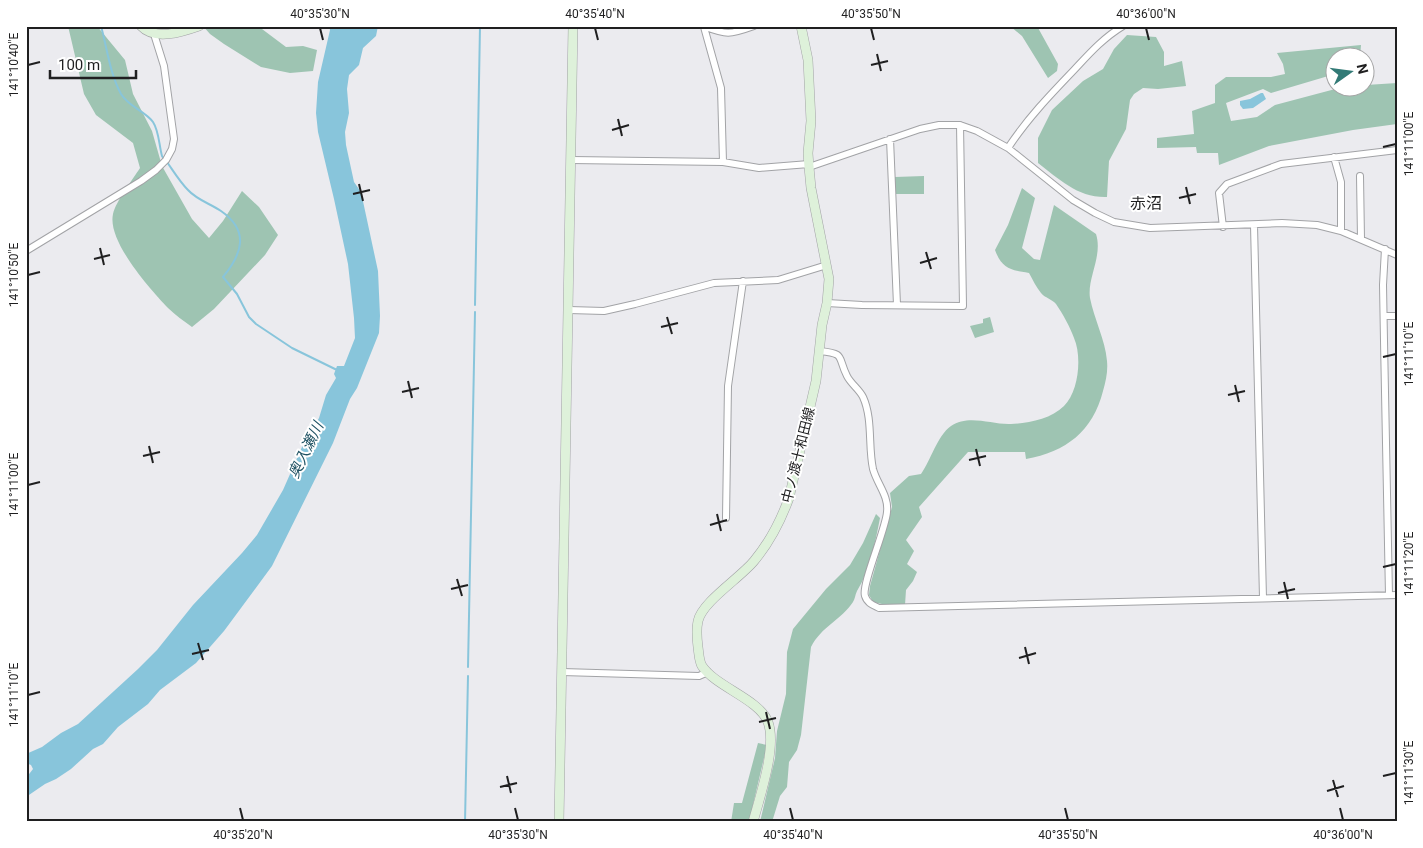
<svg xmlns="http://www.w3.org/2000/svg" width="1423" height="848" viewBox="0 0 1423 848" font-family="Roboto,'Noto Sans JP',sans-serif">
	<rect width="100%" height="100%" fill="#ebebef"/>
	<!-- green -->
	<path fill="#9ec4b2" d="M68,26H97L125,60L133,94L152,131L162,166L192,219L209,238L223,221L242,191L259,207L278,235L265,255L214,309L192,327C184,321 175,315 168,308C150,289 107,241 113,214C116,201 133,179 140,168L133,143L96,115L84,94Z
		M203,26H258L286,47L303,46L317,50L313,71L290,73L261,67L224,44L210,34Z
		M1010,26H1037L1058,64L1057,71L1048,78L1022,36Z
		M1127,35L1156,37L1164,52V66L1182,61L1186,86L1158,89L1143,88L1134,94L1130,100L1126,129L1109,161L1107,197C1078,198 1059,179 1038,163V138L1052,110L1083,81L1103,69L1114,49Z
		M1361,45L1360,57L1336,58L1335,74L1271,93L1263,89L1226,103L1231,121L1257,117L1275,105L1339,88H1366V85L1397,83V124L1353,130L1269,146L1219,165L1218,153H1197L1196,147L1157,148V138L1194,134L1192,111L1215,103V85L1226,77H1271L1285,74L1283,64L1277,53Z
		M924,176V194H894L895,177Z
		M1022,188L1035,198L1022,248L1034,259L1040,260L1054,205L1096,234C1103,256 1087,278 1090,298C1094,319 1105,339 1107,361C1108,371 1106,381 1103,391C1093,431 1066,452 1026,459L1025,452H968L919,507L922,517L906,540L914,551L907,564L917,572L913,581L906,590L905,605L882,604L873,602L869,595L870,586L892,507L890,493L909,476L921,474C931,460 937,436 951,426C969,414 992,425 1011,424C1029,423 1051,419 1064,406C1079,391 1082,356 1074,338C1070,327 1063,314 1056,304C1052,299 1045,298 1041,293C1036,287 1033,280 1029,273C1011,270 1002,269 995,250L1008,225Z
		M990,317L994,332L975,338L970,326L983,323V319Z
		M876,514L880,518C875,543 870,570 857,591C855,595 855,599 853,602C842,619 821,627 811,647L801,735L797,750L789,762L787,787L780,796L772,822H760L775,758L777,731L786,694L787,652L793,629L826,589L850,565L863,543Z
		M758,743L767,745L749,822H731L734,803H742Z"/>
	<!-- water -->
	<path fill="#88c5db" d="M329,26H378L376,36L363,48L359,65L349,75L347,89L349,113L345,132L346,145L354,182L361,192L378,271L380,316L379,333L357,388L350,399L333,443L272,566L224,631L196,663L160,690L148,704L118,727L103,744L93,749L71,769L56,779L45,784L26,797V778L33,769L31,765L26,763V754L42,747L61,733L78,724L138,669L157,650L193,605L242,553L257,535L283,490L302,447L319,418L326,395L336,378L334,374L337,366H344L355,338L354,318L348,264L334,199L318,132L316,113L318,82L330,30Z
		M1261,93H1263L1266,99L1253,108L1243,109L1240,105V101L1250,99Z"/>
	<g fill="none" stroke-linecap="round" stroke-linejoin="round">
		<!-- stream -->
		<path stroke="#88c5db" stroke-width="2" d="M101,26C107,48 110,74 121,94C129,107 145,111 153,122C159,131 159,145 162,156L164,159
			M167,162C174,172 180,182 188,190C197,200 211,204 221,211C250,231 242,254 223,277L237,294L249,317L256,324L292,348L337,370
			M475,305L480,26
			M468,667L475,312
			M465,822L468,676"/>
		<!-- street casing -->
		<g stroke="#a2a3a6" stroke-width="8">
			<path id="street" d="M703,26C727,35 729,35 754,26
				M704,27L721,88L723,162
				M890,139L897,305
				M1008,148C1027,119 1050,95 1074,70C1089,54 1103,38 1123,26
				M1334,157L1341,182V231
				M571,160L723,162L759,168L809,164
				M809,167L920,129L939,125H960L977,131L1008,148L1073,200L1095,213L1114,222L1150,228L1282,223L1317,225L1341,231L1397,255
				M1360,176L1361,239
				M1254,225L1263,598
				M1223,227L1219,193L1227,184L1281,164L1397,150
				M1385,249L1383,285L1384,341L1389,595
				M26,251L141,181L156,170L166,160L172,149L174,139L164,66L154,34
				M827,303L862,305L963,306L960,125
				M569,310L604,311L635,304L714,283L778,280L827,265
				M1384,316H1397
				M820,351C846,354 837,356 847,376C851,384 859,389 863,397C873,419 868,446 873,469C877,484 889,496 887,512C886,529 861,585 865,596C867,603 873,605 879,608L1397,595
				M726,518L728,386L743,281
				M562,672L699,676L708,672"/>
		</g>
		<!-- secondary casing -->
		<g stroke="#a2a3a6" stroke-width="10">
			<path id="secondary" d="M141,26C155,41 182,32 199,26
				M559,822L573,26
				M753,822C760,796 777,747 768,722C759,699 716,687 702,666C699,661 699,654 698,647C697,639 696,630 698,621C702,602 740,578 754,561C769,543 781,520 789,498L816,381L822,325L827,303L829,279L811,188L809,167L808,153L811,121L808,60L801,26"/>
		</g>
		<!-- street -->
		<use href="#street" stroke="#fff" stroke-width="6"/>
		<!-- secondary -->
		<use href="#secondary" stroke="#def1da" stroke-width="9"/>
	</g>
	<!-- ticks -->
	<path fill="none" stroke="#1f1f20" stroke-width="2" d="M320,28L323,40M595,28L598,40M871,28L874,40M1146,28L1149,40M877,54L881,71M28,65L40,62M871,65L888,61M618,119L622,136M612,130L629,125M1383,147L1396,144M359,184L363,201M1186,187L1190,204M353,194L370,190M1179,198L1196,194M100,248L104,265M926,252L931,269M94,259L110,255M920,263L937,258M28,275L40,272M667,317L672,334M661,327L678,323M1383,357L1396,354M408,381L412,398M1235,385L1239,402M402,392L419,388M1228,395L1245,391M149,446L153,463M976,449L980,466M143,456L160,452M969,460L986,456M28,485L40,482M717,514L721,531M710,525L727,520M1383,567L1396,564M457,579L462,596M1284,582L1288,599M451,589L468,585M1278,593L1295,589M198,643L203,660M1025,647L1029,664M192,654L209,650M1019,658L1036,653M28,695L40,692M766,712L770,729M759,722L776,718M507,776L511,793M1383,776L1396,773M1333,780L1338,797M500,787L517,783M1327,791L1344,786M240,808L243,820M515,808L518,820M790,808L793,820M1065,808L1068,820M1340,808L1343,820"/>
	<g text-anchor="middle" stroke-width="4" stroke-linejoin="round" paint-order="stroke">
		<!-- street labels -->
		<g font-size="14" fill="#1f1f20" stroke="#fff">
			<text transform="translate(798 455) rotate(-76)" y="5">中ノ渡十和田線</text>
		</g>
		<!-- water labels -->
		<g font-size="15" font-style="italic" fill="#225465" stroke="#fff">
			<text transform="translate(306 450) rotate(-64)" y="5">奥入瀬川</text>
		</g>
		<!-- quarter labels -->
		<g font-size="16" fill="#1f1f20" stroke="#fff">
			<text x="1146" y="209">赤沼</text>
		</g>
	</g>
	<!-- border -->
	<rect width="1423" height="848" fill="none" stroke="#ffffff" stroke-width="55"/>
	<!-- north arrow -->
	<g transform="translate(1350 72) rotate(76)"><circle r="24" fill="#ffffff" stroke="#a5a5a6"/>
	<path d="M0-4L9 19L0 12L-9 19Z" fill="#327a76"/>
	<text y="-8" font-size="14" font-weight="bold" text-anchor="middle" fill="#1f1f20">N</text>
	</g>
	<!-- scale -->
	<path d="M50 70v8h86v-8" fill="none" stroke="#1f1f20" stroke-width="2.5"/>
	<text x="58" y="70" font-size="15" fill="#1f1f20" stroke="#ffffff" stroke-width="4" paint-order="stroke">100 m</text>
	<rect x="28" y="28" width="1368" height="792" fill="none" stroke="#1f1f20" stroke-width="2"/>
	<g font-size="12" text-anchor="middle" fill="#1f1f20">
		<text x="320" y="18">40°35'30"N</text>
		<text x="595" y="18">40°35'40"N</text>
		<text x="871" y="18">40°35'50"N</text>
		<text x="1146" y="18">40°36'00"N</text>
		<text transform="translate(14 65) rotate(-90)" y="4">141°10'40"E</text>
		<text transform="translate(1409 144) rotate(-90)" y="4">141°11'00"E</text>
		<text transform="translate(14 275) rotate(-90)" y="4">141°10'50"E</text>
		<text transform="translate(1409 354) rotate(-90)" y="4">141°11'10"E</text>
		<text transform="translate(14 485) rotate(-90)" y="4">141°11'00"E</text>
		<text transform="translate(1409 564) rotate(-90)" y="4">141°11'20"E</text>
		<text transform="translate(14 695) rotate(-90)" y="4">141°11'10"E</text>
		<text transform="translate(1409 773) rotate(-90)" y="4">141°11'30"E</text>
		<text x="243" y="839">40°35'20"N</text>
		<text x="518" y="839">40°35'30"N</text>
		<text x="793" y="839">40°35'40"N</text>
		<text x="1068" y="839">40°35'50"N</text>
		<text x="1343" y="839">40°36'00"N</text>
	</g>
</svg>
